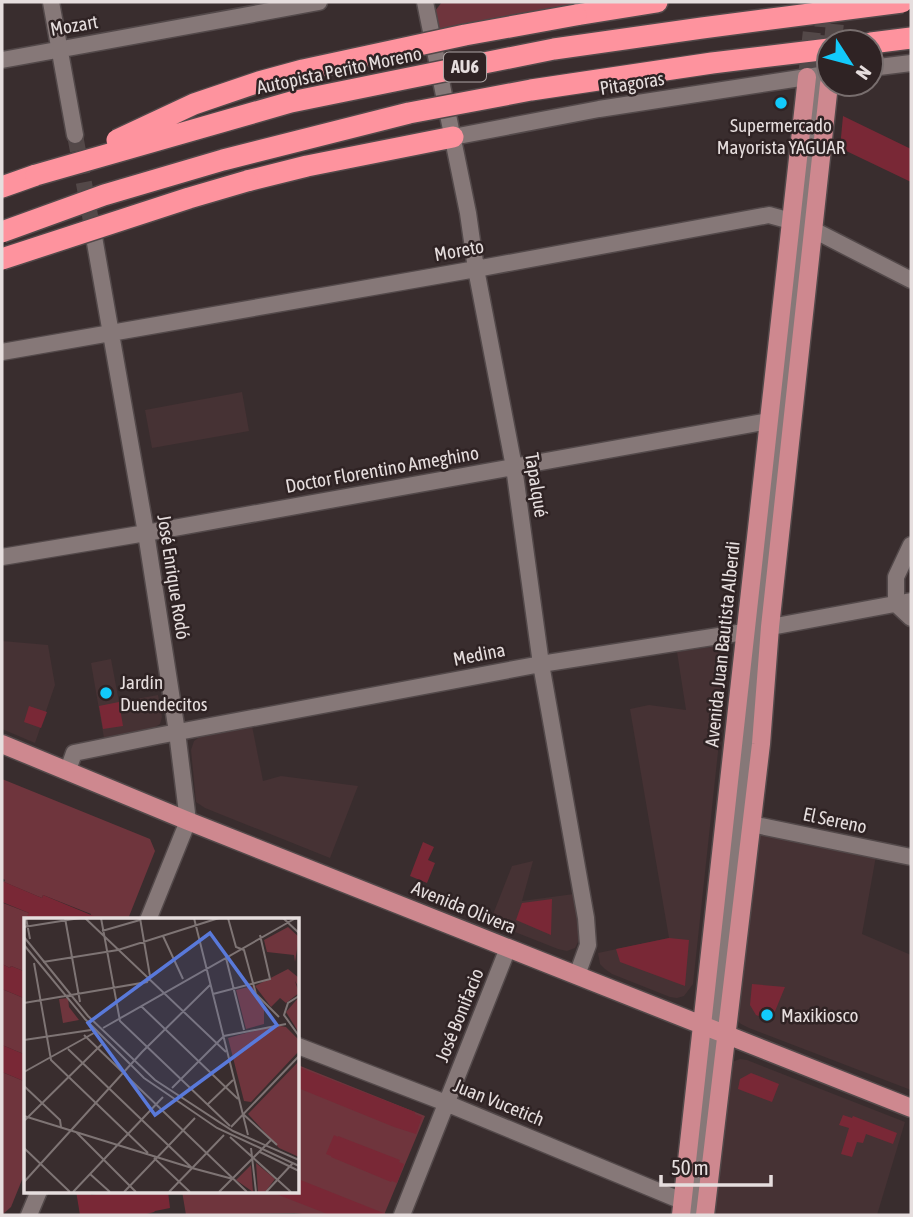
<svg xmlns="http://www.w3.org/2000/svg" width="913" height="1217" viewBox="0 0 913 1217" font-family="'Asap Condensed',sans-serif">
	<rect width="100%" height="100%" fill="#392d2e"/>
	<!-- built -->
	<path fill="#463234" d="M242,392L249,431L152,448L145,410Z
		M2,641L48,645L55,685L35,743L2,729Z
		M717,646L726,650L728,659L693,984L684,996L677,998L670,997L612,974L605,969L600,964L598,953L669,938L630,709L649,705L686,710L677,652Z
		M111,659L119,702L158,695L162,717L160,724L152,729L104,738L91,663Z
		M252,726L263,781L281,776L358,786L330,858L205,808L196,802L191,750L194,741L202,735Z
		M764,833L876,856L862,934L911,955V1090L749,1028L741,1024L735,1018L756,836Z
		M533,861L522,901L574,894L580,932L579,940L575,948L567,951L558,949L490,922L512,866Z
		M740,1059L747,1060L905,1122L877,1215H710L732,1062Z"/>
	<!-- green -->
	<path fill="#6f353d" d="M442,2H604L440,30L435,11Z
		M2,779L150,839L155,851L128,919H97L90,917L91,914L43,895L42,898L4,882L5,880L2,878Z
		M3,903L29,913L28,916L35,919L26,920V972L11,966L10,968L2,964V906Z
		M2,989L26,999V1055L2,1045Z
		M298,1065L425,1116L384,1215H312L294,1213L186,1215L182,1191H298Z
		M2,1072L26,1082V1170L11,1207L2,1215Z"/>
	<!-- building -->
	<path fill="#792836" d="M843,116L911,149V182L840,148Z
		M119,702L123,726L103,729L99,706Z
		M29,706L47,712L41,728L24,722Z
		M423,842L434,847L428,860L435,863L427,883L410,876Z
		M2,881L42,898L43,895L103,920H35L27,916L29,913L2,902Z
		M552,899L551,935L516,920L522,903Z
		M669,938L689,940L685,986L620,962L616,949Z
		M2,964L10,968L11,966L26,972V999L2,989Z
		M752,984L785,987L771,1021L756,1015L750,1005Z
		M2,1045L26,1055V1082L2,1072Z
		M298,1067L415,1112V1114L422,1117L416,1134L394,1127L298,1088Z
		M751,1073L779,1084L772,1102L738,1089L740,1079Z
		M843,1115L852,1118L853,1116L897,1133L893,1144L866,1134L863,1143L857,1142L852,1157L841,1154L849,1128L839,1125Z
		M334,1135L338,1137V1136L400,1160L399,1162L404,1164L397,1183L392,1181L391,1182L331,1157V1156L326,1154Z
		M298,1179L386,1214L385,1215H330L271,1192L298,1191Z
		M76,1191H90L91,1195L113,1191H168L170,1208L155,1211L154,1212L143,1215H80Z"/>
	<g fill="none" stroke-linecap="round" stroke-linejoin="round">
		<!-- minor-tunnel -->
		<path stroke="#534848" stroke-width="16" stroke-dasharray="16 8" stroke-linecap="butt" d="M819,75L824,4
			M75,135L94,237"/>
		<!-- major-tunnel -->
		<path stroke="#534848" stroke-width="18" stroke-dasharray="18 9" stroke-linecap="butt" d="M833,42L837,2
			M807,77L815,2"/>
		<!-- minor casing -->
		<g stroke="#53494a" stroke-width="19">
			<path id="minor" d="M51,2L75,135
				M425,2L468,213L476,269L514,467L541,664L586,918L588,945L577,975
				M2,60L319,2
				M871,68L911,63
				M453,137L599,109L820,75
				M94,237L146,533L177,732L188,821L148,920
				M2,352L476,269L769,215L802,224L911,280
				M911,545L896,577V604L911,618
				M2,557L146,533L769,421
				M68,770L74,753L157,736L541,664L744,632L911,601
				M751,824L911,857
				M298,1046L446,1103L682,1201
				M29,1215L39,1191
				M402,1215L508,948
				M693,1215L819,75"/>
		</g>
		<!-- major casing -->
		<g stroke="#53494a" stroke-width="21">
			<path id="major" d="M2,744L188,821L911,1108
				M681,1215L807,77
				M705,1215L761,744L770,627L829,84"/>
		</g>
		<!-- highway casing -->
		<g stroke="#53494a" stroke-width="24">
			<path id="highway" d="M576,15L657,2
				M871,43L911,38
				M247,181L307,166L453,137
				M2,187L36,175"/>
		</g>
		<!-- minor -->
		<use href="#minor" stroke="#867878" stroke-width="16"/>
		<!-- major -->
		<use href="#major" stroke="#ce888f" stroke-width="18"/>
		<!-- highway -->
		<use href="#highway" stroke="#fe939e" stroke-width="21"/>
		<!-- highway-bridge casing -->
		<g stroke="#53494a" stroke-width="24" stroke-linecap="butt">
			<path id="highway-bridge" d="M117,140L194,104L259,82L303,70L465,35L576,15
				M36,175L291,102L404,79L554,49L702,28L902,2
				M2,232L104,195L223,160L409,113L531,90L712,63L829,49
				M2,259L189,198L247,181"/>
		</g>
		<!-- highway-bridge -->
		<use href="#highway-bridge" stroke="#fe939e" stroke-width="21"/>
	</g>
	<!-- markers -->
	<g fill="#12cafb" stroke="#2f2324" stroke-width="2.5">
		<circle cx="781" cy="103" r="7"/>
		<circle cx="106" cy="693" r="7"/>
		<circle cx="767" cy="1015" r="7"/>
	</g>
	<g text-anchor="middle" stroke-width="5" stroke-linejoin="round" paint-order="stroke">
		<!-- shield labels -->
		<rect fill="#2f2324" stroke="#afa6a6" stroke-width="2" x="444" y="52.5" width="42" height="29" rx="5"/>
		<g font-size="18" font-weight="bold" fill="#e6dede">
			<text x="465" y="73">AU6</text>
		</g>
		<!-- street labels -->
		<g font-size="19" fill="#e6dede" stroke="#2f2324">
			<text transform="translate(74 25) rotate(-10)" y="7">Mozart</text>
			<text transform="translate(339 70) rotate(-12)" y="7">Autopista Perito Moreno</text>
			<text transform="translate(632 83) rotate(-9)" y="7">Pitagoras</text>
			<text transform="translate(459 250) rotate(-10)" y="7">Moreto</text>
			<text transform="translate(382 469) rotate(-10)" y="7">Doctor Florentino Ameghino</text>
			<text transform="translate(537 485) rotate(81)" y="7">Tapalqué</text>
			<text transform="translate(174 577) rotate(81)" y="7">José Enrique Rodó</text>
			<text transform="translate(722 644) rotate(-84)" y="7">Avenida Juan Bautista Alberdi</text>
			<text transform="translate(479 654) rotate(-11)" y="7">Medina</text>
			<text transform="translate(835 820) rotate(12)" y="7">El Sereno</text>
			<text transform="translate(464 907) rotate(22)" y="7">Avenida Olivera</text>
			<text transform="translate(459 1015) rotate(-68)" y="7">José Bonifacio</text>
			<text transform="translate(499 1102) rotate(22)" y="7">Juan Vucetich</text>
		</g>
		<!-- poi labels -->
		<g font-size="19" fill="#e6dede" stroke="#2f2324" text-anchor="start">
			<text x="781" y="132" text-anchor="middle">Supermercado<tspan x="781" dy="22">Mayorista YAGUAR</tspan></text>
			<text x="120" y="689">Jardín<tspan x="120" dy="22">Duendecitos</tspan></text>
			<text x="781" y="1022">Maxikiosco</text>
		</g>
	</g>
	<!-- overview -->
	<g transform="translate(24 918)">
		<rect width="275" height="275" fill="#392d2e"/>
		<path d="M264,9L275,19L271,44L270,37L243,34L240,22ZM264,51L275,60V70L271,63L275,75L262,85L256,80L247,89L231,68ZM228,68L240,88V106L222,111L212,72ZM275,79V115L262,94ZM44,80L45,89L55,102L39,105L35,81ZM251,107L262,109L275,122V133L227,184L220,183L204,120ZM275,143V239L255,230L224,196ZM232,245L251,261L241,274H234ZM227,247L229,274L212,262Z" fill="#6f353d"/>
		<path fill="none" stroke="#7e7474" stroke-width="2" d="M2,0L6,21M41,0L56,84M61,0L202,134M77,0L96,103L206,208M170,0L224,217M204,0L212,29L220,32L232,76L255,99M259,0L275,15M0,9L56,0M78,13L116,2M139,18L159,61M0,19L64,98L131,162L209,213L275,242M0,27L61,101L120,160L193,210L275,248M202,40L220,112M19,44L94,32L195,0M10,45L27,142L124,235M189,76L246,61L236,17M275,78L264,85L260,97L275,118M0,85L123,64L126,58L116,0M117,88L214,181M79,110L272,0M60,117L223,274M0,122L67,112M44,131L168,250L209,261M0,154L70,115M0,168L36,202L37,209M148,170L200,118L262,106M183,187L209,162M219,196L253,227M0,198L168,250M0,203L78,126M207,209L275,138M52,214L112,274M206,219L267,274M0,230L46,274M227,230L232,274M236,234L275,253M130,240L166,274M66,256L86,274M0,264L118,134L186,67M49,274L139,179M100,274L171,200M145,274L200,217M195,274L247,222M242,274L269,245"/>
		<path fill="#5979da" fill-opacity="0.15" stroke="#5979da" stroke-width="3.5" d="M186,15L253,107L131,197L64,105Z"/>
		<rect width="275" height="275" fill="none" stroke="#e6dede" stroke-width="3.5"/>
	</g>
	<!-- border -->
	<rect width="913" height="1217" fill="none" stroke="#e6dede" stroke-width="7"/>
	<!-- north arrow -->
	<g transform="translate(850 63) rotate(126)"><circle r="33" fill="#2f2324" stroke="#786e6e" stroke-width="2"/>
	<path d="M0-5L12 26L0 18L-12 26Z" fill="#12cafb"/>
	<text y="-10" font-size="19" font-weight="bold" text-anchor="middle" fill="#e6dede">N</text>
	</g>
	<!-- scale -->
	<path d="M661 1175v10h110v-10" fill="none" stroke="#e6dede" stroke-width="3.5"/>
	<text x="671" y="1175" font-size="21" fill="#e6dede" stroke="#2f2324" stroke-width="5" paint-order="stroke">50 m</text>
</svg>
